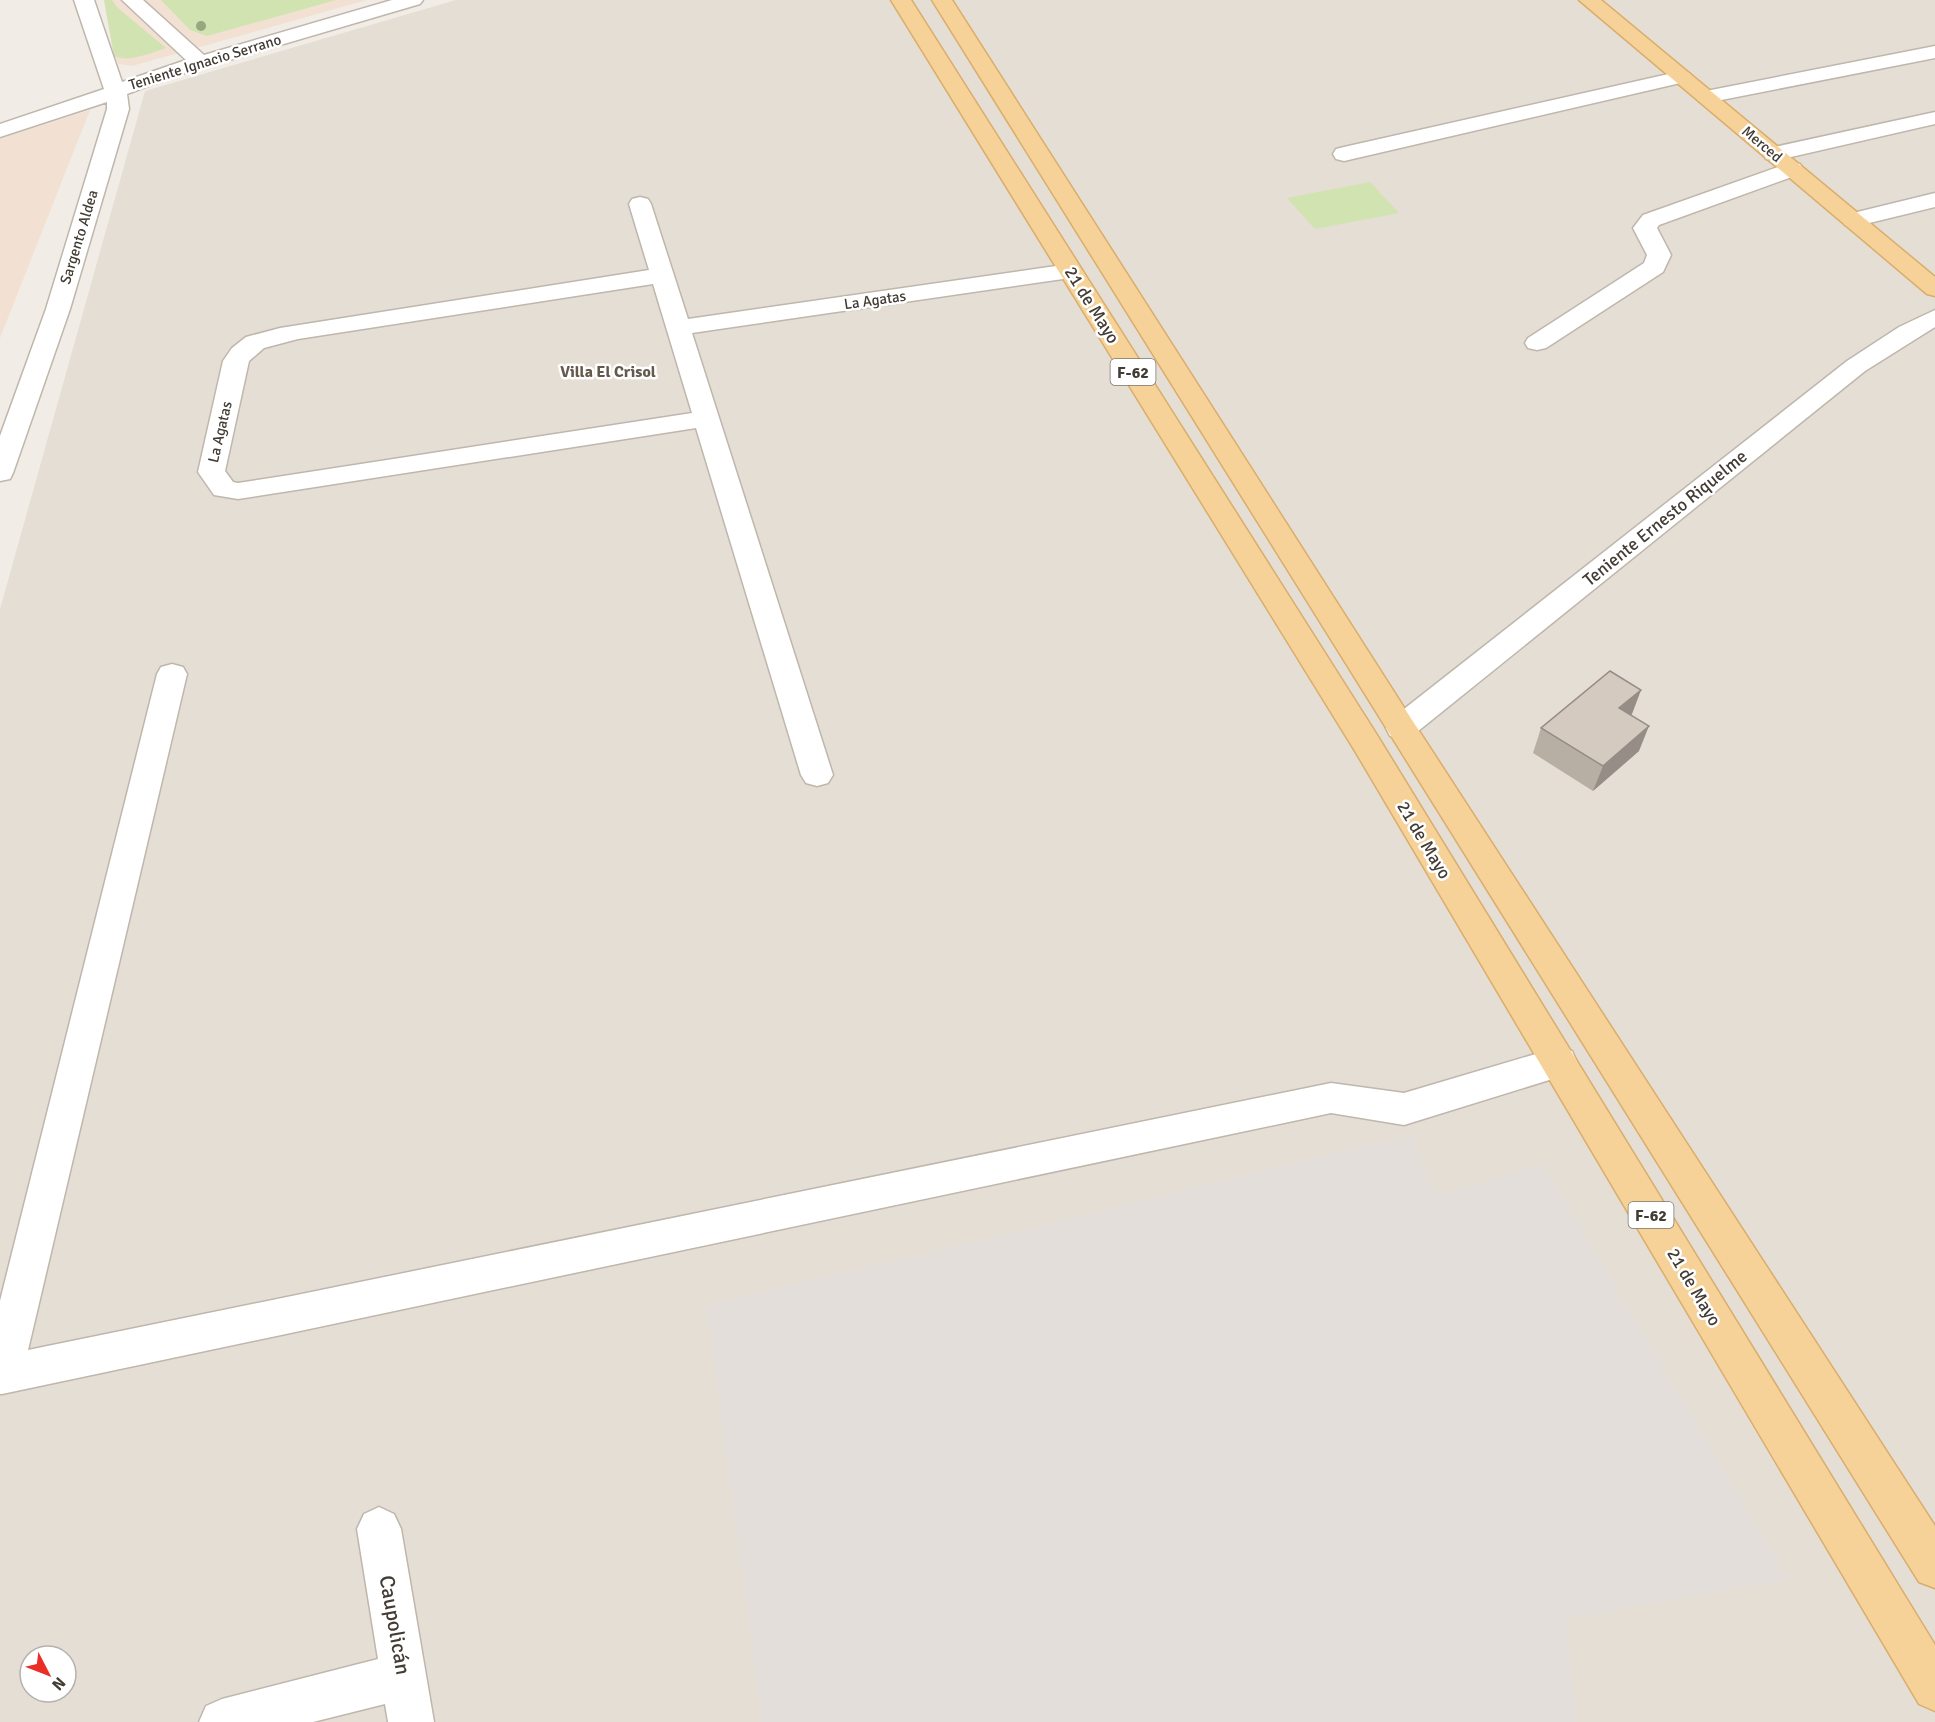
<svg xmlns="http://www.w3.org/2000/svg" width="1935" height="1722" viewBox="0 0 1935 1722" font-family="Signika,sans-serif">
	<rect width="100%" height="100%" fill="#f1ece5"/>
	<!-- residential -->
	<path fill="#e5ded4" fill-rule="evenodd" d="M456,0H1935V1722H0V609L145,91ZM30,1656H66V1692H30Z"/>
	<!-- commercial -->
	<path fill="#f2e1d2" d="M104,0H367L132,66L119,64L114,56Z
		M90,110L0,338V139Z"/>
	<!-- industrial -->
	<path fill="#e3deda" d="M1412,1135L1437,1196L1543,1164L1788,1579L1566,1619L1577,1722H762L706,1306Z"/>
	<!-- green -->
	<path fill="#d1e3b1" d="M104,0H112L118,8L166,48C150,53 130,63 114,56Z
		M161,0H336L207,36L190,30Z
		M1370,182L1399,213L1315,229L1287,198Z"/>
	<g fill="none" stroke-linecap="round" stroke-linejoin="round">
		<!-- minor casing -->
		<g stroke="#bfb6ac" stroke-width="3">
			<path id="minor" d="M74,0H94L122,82L186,60L122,0H143L204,55L392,0H423L420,4L171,77L127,94L129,109L70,309L13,473L10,479L0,481V436L46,309L107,109V102L0,137V124L104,89Z
				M1935,46V58L1706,103L1699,101L1695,97L1699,93L1706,91Z
				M1682,71L1689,73L1692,77L1689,81L1344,161L1336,159L1333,154L1336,149L1344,147Z
				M1935,112V124L1774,161L1766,159L1763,154L1766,149L1774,147Z
				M1792,162L1800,164L1803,169L1800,174L1659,225L1657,228L1671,255L1663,272L1546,348L1537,350L1528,348L1525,343L1528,338L1644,263L1647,255L1633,228L1643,215Z
				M1935,193V207L1853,227L1845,225L1842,220L1845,215Z
				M640,197L648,199L651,204L688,319L1070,264L1078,266L1082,271L1078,276L1070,278L692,333L833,775L828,783L817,786L806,783L801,775L696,428L238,499L214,495L198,472L223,361L232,348L246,337L280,328L649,270L629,204L632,199ZM653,284L692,413L238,483L233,482L225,471L249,361L264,348L298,339Z
				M1935,310V327L1865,371L1412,736L1401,739L1390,736L1386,728L1390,720L1847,361L1899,327Z
				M172,664L183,667L187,674L28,1350L1331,1083L1404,1093L1559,1047L1572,1051L1577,1062L1572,1073L1404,1125L1331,1113L2,1394H0V1301L157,674L161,667Z
				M379,1507L394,1514L401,1529L434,1722H388L385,1704L313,1722H199L206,1706L222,1699L378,1659L357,1529L364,1514Z"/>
		</g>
		<!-- major casing -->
		<g stroke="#daad6b" stroke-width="3">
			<path id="major" d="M891,0H911L1377,735L1935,1645V1711L1919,1704L1355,751Z
				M932,0H952L1412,720L1935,1526V1588L1919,1582Z
				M1579,0H1601L1935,277V296L1927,294Z"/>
		</g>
		<!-- minor -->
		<use href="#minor" fill="#fff" fill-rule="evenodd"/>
		<!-- major -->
		<use href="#major" fill="#f6d299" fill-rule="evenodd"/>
	</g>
	<!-- trees -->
	<circle fill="#97a880" cx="201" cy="26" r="5"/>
	<!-- wall -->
	<path fill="#b7aea4" d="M1641,690L1631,715L1639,751L1593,791L1533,753L1541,728Z"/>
	<!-- shaded-wall -->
	<path fill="#958d86" d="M1641,690L1632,714L1610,733L1619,708Z
		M1649,726L1639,751L1593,791L1603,766Z"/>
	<!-- building -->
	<path fill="#d5cabf" stroke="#958d86" stroke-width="1.5" d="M1610,671L1641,690L1619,708L1649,726L1603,766L1541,728Z"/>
	<g text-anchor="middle" stroke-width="5" stroke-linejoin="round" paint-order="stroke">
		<!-- far-street labels -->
		<g font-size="15" fill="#433c35" stroke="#fff">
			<text transform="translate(205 62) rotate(-17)" y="5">Teniente Ignacio Serrano</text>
			<text transform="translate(1762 144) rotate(40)" y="5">Merced</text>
			<text transform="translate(79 237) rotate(-73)" y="5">Sargento Aldea</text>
			<text transform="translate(875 300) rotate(-8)" y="5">La Agatas</text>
			<text transform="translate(220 432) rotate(-77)" y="5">La Agatas</text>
		</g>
		<!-- far-neighbourhood labels -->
		<g font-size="16" font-weight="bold" fill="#65594d" stroke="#fff">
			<text x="608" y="377">Villa El Crisol</text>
		</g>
		<!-- shield labels -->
		<g fill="#fff" stroke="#7b7672" stroke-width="1.5">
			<rect x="1110.5" y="359" width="45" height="26" rx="4.5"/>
			<rect x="1628.5" y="1202" width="45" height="26" rx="4.5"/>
		</g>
		<g font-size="16" font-weight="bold" fill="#433c35">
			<text x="1133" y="378">F-62</text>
			<text x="1651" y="1221">F-62</text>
		</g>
		<!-- street labels -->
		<g font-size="18" fill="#433c35" stroke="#fff">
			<text transform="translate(1092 305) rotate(58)" y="6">21 de Mayo</text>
			<text transform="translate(1665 518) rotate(-39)" y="6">Teniente Ernesto Riquelme</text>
			<text transform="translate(1424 840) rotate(59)" y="6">21 de Mayo</text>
			<text transform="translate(1694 1287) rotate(59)" y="6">21 de Mayo</text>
		</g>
		<!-- near-street labels -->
		<g font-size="21" fill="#433c35" stroke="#fff">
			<text transform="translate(395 1625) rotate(80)" y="7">Caupolicán</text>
		</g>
	</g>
	<!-- north arrow -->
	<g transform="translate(48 1674) rotate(132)"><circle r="28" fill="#ffffff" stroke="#b4b1ae" stroke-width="1.5"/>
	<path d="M0-4.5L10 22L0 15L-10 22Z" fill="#e92e25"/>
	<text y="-9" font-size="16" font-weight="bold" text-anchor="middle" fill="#433c35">N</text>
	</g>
</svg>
